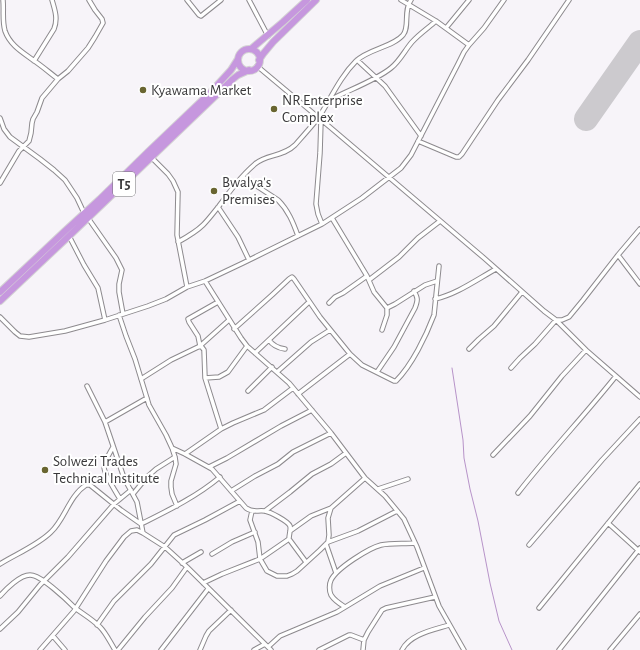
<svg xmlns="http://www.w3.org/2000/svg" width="640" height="650" viewBox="0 0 640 650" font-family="'Alegreya Sans',sans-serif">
	<rect width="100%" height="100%" fill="#f7f4f9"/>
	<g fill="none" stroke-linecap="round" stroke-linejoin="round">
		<!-- stream -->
		<path stroke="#b793c9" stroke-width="1" d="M452,368L463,440L464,458L470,489L478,521L490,583L499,621L512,650"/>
		<!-- runway -->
		<path stroke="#cccace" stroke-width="24" d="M586,119L640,42"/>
		<!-- street casing -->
		<g stroke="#8d8a8e" stroke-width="5.5">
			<path id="street" d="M3,0C4,10 2,21 5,31C10,45 22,52 33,60C42,66 50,73 58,79L68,71L88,48L95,37L103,23L102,19L95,10L89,0
				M187,0L199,15L201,16L221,0
				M249,0L268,36
				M446,28L469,0
				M469,45L484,28L504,0
				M357,60L385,86L421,136
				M34,61L54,29C58,19 55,10 52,0
				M257,66L331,128L484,258L544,311L556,320H562L569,317L583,300L618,255L640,229
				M330,100C348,90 375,81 391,68C400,61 405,50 412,42C419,34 428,28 436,21
				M0,118L4,129L10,137L40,159L54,170L65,180L77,198L84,213
				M321,120L320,153L316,204L318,214L322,224
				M418,141L456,157H459L462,154L498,100L528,60L569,0
				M151,157L168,174L173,181L178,192L177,235L187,287
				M243,177L278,200C288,210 293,222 298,236
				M0,183L19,151L29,141L31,133L32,123L33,119L37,112L42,98L58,79
				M218,207L238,237L249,260
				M88,218L116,258L122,270L119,284V292L123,314
				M332,218L367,276L374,292L387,308V315L382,330
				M69,236L84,265L98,288L105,320
				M178,242C187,237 196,232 203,225C209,219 214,212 219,206C230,191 241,176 255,164C266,154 283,157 295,145C303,136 312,126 319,117C331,98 340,77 356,61C368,49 393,47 403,35C410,27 403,11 411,0
				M618,255L640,284
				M369,280L399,257L418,238L440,221
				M205,281L241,338L247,346L289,383L331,433L365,478L385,496L404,519L417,547L439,606L464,650
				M435,299C457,294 476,280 496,269
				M329,303L335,297L343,293L367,276
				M387,308L395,304L425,285L437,281
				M119,315L126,336L135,359L149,405L166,435L172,448L175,457L176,464L171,481V487L172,494L177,506
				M0,317L15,332L20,336L29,337L65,331L105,320L148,306L166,299L187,287L205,281L243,263L322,224L362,198L401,168L411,155L458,64L464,52L469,45L436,21L401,0
				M234,329L272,295L289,279L292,277L294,279L320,317L350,354L362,365L394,381H396C412,365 426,336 434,315L439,266
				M269,340C273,346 278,348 285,349
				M200,346L198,336L189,322L188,319L218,302
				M200,346L229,320
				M469,349L479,339L494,326L522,292
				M255,353L309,302
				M511,368L520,358L535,344L556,320L586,350L640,397
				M277,372L311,342L330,330
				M377,372L394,347L415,308C418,300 418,298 414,291
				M205,378L219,377L228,372L247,346
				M141,379L171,360L198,347L201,346L204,350L205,378L221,429
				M87,386L105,422L124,478L137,502L143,533L165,547L187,567L271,650
				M248,391L272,367
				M298,394L350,354
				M105,422L147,398
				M113,447C110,453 105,460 104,467C104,474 116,492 120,499
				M172,448L185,454L212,469L246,508C253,513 257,510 265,511C270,512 288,521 290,526C291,530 289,534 289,539L306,562
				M185,454L221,429L233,423L264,410L293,388
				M493,455L530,416L562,376L586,350
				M209,467L227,458L281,426L312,410
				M378,489L408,479
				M231,491L255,476L278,464L293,452L331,433
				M518,493C549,453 584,416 616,376
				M133,494L147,477L156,469L175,457
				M252,511L250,520L258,542L260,559L267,571L277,576H287L292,574L297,571L320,550L328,542L329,535L328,518L331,508L365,478
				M265,511L290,492L312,474L331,464L346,453
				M608,523L640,552
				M290,531L311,516L331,508
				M328,542L358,531L397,511
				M326,544L336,573
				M529,545L602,460L640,419
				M212,554L232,542L255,532
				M182,563L201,552
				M0,564C16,554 38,545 51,532C65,519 69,496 86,485H90L121,510L141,524C169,510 196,497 220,477
				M203,583L222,574L260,559L289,539
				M0,596C6,589 20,575 30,575C41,575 67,600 75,608C83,614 92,619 100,627C106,633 110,642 115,650
				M345,607C340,604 334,600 331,595C329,591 329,584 331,580C337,568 369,548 381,545C391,543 405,544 415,543
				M539,608L640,484
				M97,625L114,601L151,564L174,535L205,520L240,501
				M0,629L18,612L40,585L68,557L114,504L131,490
				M53,636L65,650
				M268,647L280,636L337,612L380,586L424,568
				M40,650L74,611L106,561L124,537L131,531L137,530L143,533
				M118,650L145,617L172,588L187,567
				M161,650L208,589
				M200,650L206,636L209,631L231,610
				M254,650L265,644
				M319,650L349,635H351L364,640
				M363,650L364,640L368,632L382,610L386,608L435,597
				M402,650C410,634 433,630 449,625
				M559,650L640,548
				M610,650L640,614"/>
		</g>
		<!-- highway casing -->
		<g stroke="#d4d3d4" stroke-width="8">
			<path id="highway" d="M251,49L283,22L307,0
				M238 60a11 11 0 1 1 22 0a11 11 0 1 1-22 0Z
				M259,60L263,54L273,42L316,0
				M0,292L65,231L100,199L149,151L210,93L231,70L238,59
				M0,301L69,236L233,79L238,75L249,70"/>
		</g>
		<!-- street -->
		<use href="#street" stroke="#fff" stroke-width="3.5"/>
		<!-- highway -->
		<use href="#highway" stroke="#c697de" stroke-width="6"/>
	</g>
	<!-- markers -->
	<g fill="#696531" stroke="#fff" stroke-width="1.5">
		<circle cx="143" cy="90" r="4"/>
		<circle cx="274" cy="109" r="4"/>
		<circle cx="214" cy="191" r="4"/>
		<circle cx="45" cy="470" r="4"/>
	</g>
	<g text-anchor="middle" stroke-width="4" stroke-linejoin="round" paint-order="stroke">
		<!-- shield labels -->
		<rect fill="#fff" stroke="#757476" stroke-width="1" x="113" y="172" width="22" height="24" rx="3"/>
		<g font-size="14" font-weight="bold" fill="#3a393b">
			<text x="124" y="189">T5</text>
		</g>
		<!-- poi labels -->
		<g font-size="15" fill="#3a393b" stroke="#fff" text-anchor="start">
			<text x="151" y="95">Kyawama Market</text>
			<text x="282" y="105">NR Enterprise<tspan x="282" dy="17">Complex</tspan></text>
			<text x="222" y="187">Bwalya's<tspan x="222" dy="17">Premises</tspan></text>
			<text x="53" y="466">Solwezi Trades<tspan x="53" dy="17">Technical Institute</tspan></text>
		</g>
	</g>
</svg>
